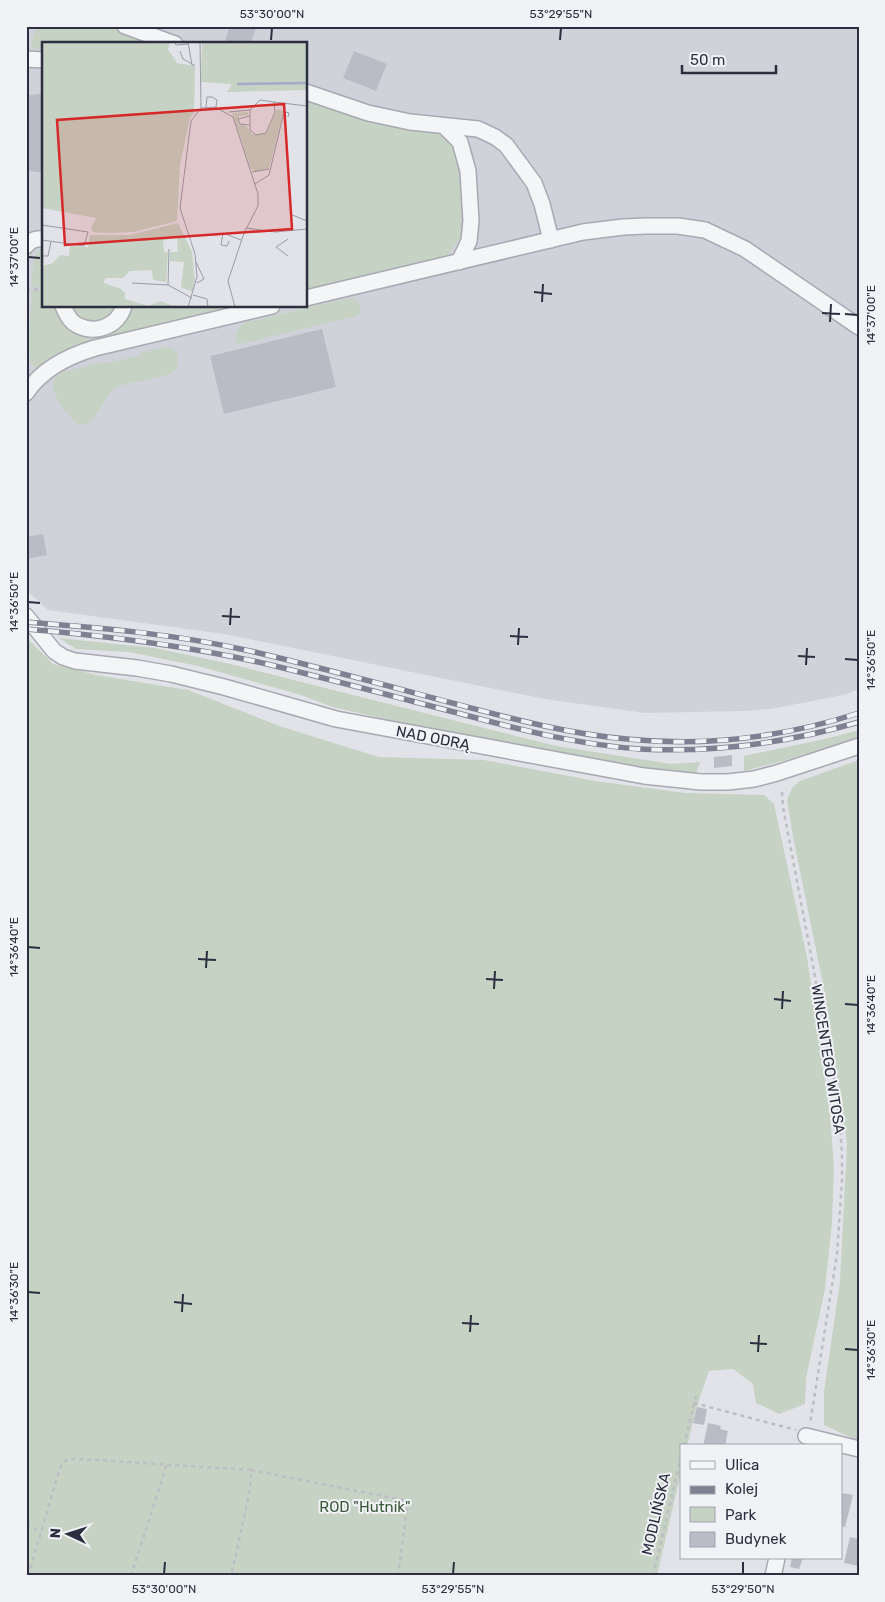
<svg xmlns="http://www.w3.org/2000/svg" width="885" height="1602" viewBox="0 0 885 1602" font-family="Rubik,sans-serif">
	<rect width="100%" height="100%" fill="#e2e3e9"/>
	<!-- built -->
	<path fill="#d0d2da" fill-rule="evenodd" d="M26,26H859V689L843,695L771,709L744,711L645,713L545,699L224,634L48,610L26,590ZM44,44H306V306H44Z"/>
	<!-- green -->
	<path fill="#c5d2c4" d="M38,26H113L160,44H44V52L30,46Z
		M306,99L360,119L448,134L453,146L458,152L466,226L461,237L444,260L306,293Z
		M44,247V288L32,287C33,274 30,253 44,247Z
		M32,290H44V306H57L59,313L110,332C121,325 128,319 132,306H248L214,314L213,310V315L40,369L35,367L30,363V351H28Z
		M353,297L361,305L360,313L356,316L236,345V334L243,323Z
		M70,306H120L103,322C84,322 81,322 70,306Z
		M165,347L171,348L177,353C180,362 178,368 171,374L114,387L91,422C87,423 84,425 79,424C73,422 69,415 65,410C56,398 45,383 62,372L103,362V364L138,356L141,353Z
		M26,637L53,664L96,675L188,690L282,727L379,757L484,760L595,781L685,793L764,795L774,804L807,957L830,1115L834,1168L832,1223L825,1289L806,1378L805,1404L779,1414L756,1403L753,1384L733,1369L709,1371L697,1406L687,1446H681V1472L657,1576H26Z
		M59,638L154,648L226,663L556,746L671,764L700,762L696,773L637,768L428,729L333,707L301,695L198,666L129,652L76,649Z
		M859,730V739L783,761L744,771V756L821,740Z
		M859,760V1439H854L824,1425V1392L840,1281L847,1143L826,999L793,837L787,800L792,788L800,781Z"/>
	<!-- building -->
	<path fill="#b9bcc5" d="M230,26H257L250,44H235L225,40Z
		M354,51L387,64L376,91L343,78Z
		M44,93V172H37L26,170V96Z
		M322,329L336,387L224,414L210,356Z
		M43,534L47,555L26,559V537Z
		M732,755V766L714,768V757Z
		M697,1407L707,1409L704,1425L693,1423Z
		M708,1423L721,1426L720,1429L728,1431L725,1446H703Z
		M841,1493L853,1495L845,1527L841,1526Z
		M850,1537L859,1539V1566L844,1563Z
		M792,1558H803L799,1569L790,1567Z"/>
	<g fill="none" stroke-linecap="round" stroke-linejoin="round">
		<!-- minor casing -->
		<g stroke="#a7a9b3" stroke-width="18">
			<path id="minor" d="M125,26L175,44
				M26,59L44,60
				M306,92L368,113L410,122L478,129L495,137L506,145L534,183L542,204L551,240
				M444,126L460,142L468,171L471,221L469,241L459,262
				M26,246C30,240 36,238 44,239
				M306,298L583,232L623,227L646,226H678L705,230L745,249L859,327
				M63,306C66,313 70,322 77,325C96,335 118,326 124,306
				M26,393C42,369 68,356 95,348L272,306
				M26,616L54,651L63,657L75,661L137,668L171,674L224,687L336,719L644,776L701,782H728L754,779L777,773L859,746
				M806,1436L859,1449
				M773,1576L777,1558"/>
		</g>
		<!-- path -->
		<path stroke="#bcbec3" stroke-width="2.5" stroke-dasharray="4 4" stroke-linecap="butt" d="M26,290L44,289
			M782,792L783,807L831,1061L838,1104L842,1153V1181L837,1254L810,1424
			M694,1403L796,1430
			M684,1446L696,1396
			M251,1470L408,1501L398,1576
			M26,1526L42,1531
			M28,1576L60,1468C65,1458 69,1459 79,1459L251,1470L250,1490L231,1576
			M131,1576L167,1464
			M653,1576L681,1457"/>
		<!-- minor -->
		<use href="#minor" stroke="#f4f5f7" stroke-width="15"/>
		<!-- rail casing -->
		<g stroke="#7d8191" stroke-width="5.5">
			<path id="rail" d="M26,622C101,628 176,634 250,651C319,667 388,686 456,704C513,719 569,734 627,739C706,747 784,737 859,713
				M26,629C109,636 190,646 271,665C337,681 403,699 469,716C525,731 582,745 640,749C715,753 787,743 859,722"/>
		</g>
		<!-- rail -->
		<use href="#rail" stroke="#f1f2f6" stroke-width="4" stroke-dasharray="11" stroke-linecap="butt"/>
	</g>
	<!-- ticks -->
	<path fill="none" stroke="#2b2f3f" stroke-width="2" d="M271,40L272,28M560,40L561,28M28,257L40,258M534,292L552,294M542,302L543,284M822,313L840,314M845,314L858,315M830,322L831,304M28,602L40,603M222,616L240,617M230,625L231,608M510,636L528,637M518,645L519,628M798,656L815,657M845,659L858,660M806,665L807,648M28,947L40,948M198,959L216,960M206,968L207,951M486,979L503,980M494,989L495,971M774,999L791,1001M845,1004L858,1005M782,1009L783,991M28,1292L40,1293M174,1302L192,1304M182,1312L183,1294M462,1323L479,1324M470,1332L471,1315M750,1343L767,1344M845,1349L858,1350M758,1352L759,1335M164,1574L165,1562M453,1574L454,1562M743,1574V1562"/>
	<g text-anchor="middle" stroke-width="4" stroke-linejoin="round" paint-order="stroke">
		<!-- street labels -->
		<g font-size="15" fill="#2b2f3f" stroke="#f1f2f6">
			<text transform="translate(433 738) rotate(11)" y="5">NAD ODRĄ</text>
			<text transform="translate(828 1059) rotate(81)" y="5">WINCENTEGO WITOSA</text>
			<text transform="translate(656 1514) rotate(-77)" y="5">MODLIŃSKA</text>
		</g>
		<!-- park labels -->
		<g font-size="15" fill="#3a593a" stroke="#f1f2f6">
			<text x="365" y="1512">ROD "Hutnik"</text>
		</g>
	</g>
	<!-- overview -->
	<g transform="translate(42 42)">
		<rect width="265" height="265" fill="#e2e3e9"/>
		<path d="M0,0H128L126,7L135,21L153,24L152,71L148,76L138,123L135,179L92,190L67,191L51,190L49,186L54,176L0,166ZM160,0H265V48L185,50L190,42L159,40ZM235,67L242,69L227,127L214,130L209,127L190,71L206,70V73L197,74L196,82L204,84L211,93L225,91ZM136,181L150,210L153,239L150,250L139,245L142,220L128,219V210H136L135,196L121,198L122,210H126L124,240L111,238L110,228L88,229L81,236H63L62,241L79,247L83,251V257L107,264L119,259L133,265H0V224L11,221L18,213L27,214L28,204L46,205L48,193H88Z" fill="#c5d2c4"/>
		<path fill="none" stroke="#a0abc5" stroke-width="2.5" d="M195,42L265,41"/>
		<path fill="none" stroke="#999ba5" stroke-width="1" d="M133,0L134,3L146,2M146,0L150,23H153M138,9L141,17L150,22M232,60L265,64M164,65L165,55H170L175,58L174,65M159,66L173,65L191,75L216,152V164L202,191L186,239L193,265M187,70L208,68V88L214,93L224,91L233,70L232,60L218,58L208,68M207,83L198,82L196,77L208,74M210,130L227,127M213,142L227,133L241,74L244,70L247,71L246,75M248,172L265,179M0,183L46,190M204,186L233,190L265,187M0,198L42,204L46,190M187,199L185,204L179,203L181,191L199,198M0,214H6L9,199M246,214L234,205L246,197M154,220L162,237L155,241M90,241L126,243L150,256M126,243L127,207M151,253L165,257L166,265M146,265L155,235L153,212L138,166L149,79L159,66L158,0"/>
		<path fill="#d62828" fill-opacity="0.15" stroke="#d62828" stroke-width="2.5" d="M242,62L250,187L23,203L15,78Z"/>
		<rect width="265" height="265" fill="none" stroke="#2b2f3f" stroke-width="2.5"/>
	</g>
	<!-- border -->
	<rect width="885" height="1602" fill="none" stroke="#f1f2f6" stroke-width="55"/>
	<!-- legend -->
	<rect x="680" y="1444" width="162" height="115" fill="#f1f2f6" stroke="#a2a4ad"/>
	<rect x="690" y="1461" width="25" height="8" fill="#f4f5f7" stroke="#a2a4ad"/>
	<text x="725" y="1470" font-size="15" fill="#2b2f3f">Ulica</text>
	<rect x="690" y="1486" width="25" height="8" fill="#7d8191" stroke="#a2a4ad"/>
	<text x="725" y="1494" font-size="15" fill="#2b2f3f">Kolej</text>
	<rect x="690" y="1507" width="25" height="15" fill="#c5d2c4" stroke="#a2a4ad"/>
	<text x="725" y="1520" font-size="15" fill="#2b2f3f">Park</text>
	<rect x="690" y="1532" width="25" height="15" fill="#b9bcc5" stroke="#a2a4ad"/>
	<text x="725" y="1544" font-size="15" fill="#2b2f3f">Budynek</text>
	<!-- north arrow -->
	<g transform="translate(68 1534) rotate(274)" stroke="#f1f2f6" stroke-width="4" paint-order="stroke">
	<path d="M0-4L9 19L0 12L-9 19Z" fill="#2b2f3f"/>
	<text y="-8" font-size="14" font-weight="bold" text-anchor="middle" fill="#2b2f3f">N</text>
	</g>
	<!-- scale -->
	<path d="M682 65v8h94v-8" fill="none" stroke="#2b2f3f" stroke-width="2.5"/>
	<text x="690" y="65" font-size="15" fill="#2b2f3f" stroke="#f1f2f6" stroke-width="4" paint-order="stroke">50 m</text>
	<rect x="28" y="28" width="830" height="1546" fill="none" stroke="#2b2f3f" stroke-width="2"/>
	<g font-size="12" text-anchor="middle" fill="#2b2f3f">
		<text x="272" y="18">53°30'00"N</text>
		<text x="561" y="18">53°29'55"N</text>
		<text transform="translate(14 257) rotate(-90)" y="4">14°37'00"E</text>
		<text transform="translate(871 315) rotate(-90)" y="4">14°37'00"E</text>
		<text transform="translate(14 602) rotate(-90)" y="4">14°36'50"E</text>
		<text transform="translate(871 660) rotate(-90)" y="4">14°36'50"E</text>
		<text transform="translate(14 947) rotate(-90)" y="4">14°36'40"E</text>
		<text transform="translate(871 1005) rotate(-90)" y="4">14°36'40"E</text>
		<text transform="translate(14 1292) rotate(-90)" y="4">14°36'30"E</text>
		<text transform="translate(871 1350) rotate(-90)" y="4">14°36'30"E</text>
		<text x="164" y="1593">53°30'00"N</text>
		<text x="453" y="1593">53°29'55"N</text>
		<text x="743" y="1593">53°29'50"N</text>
	</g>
</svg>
